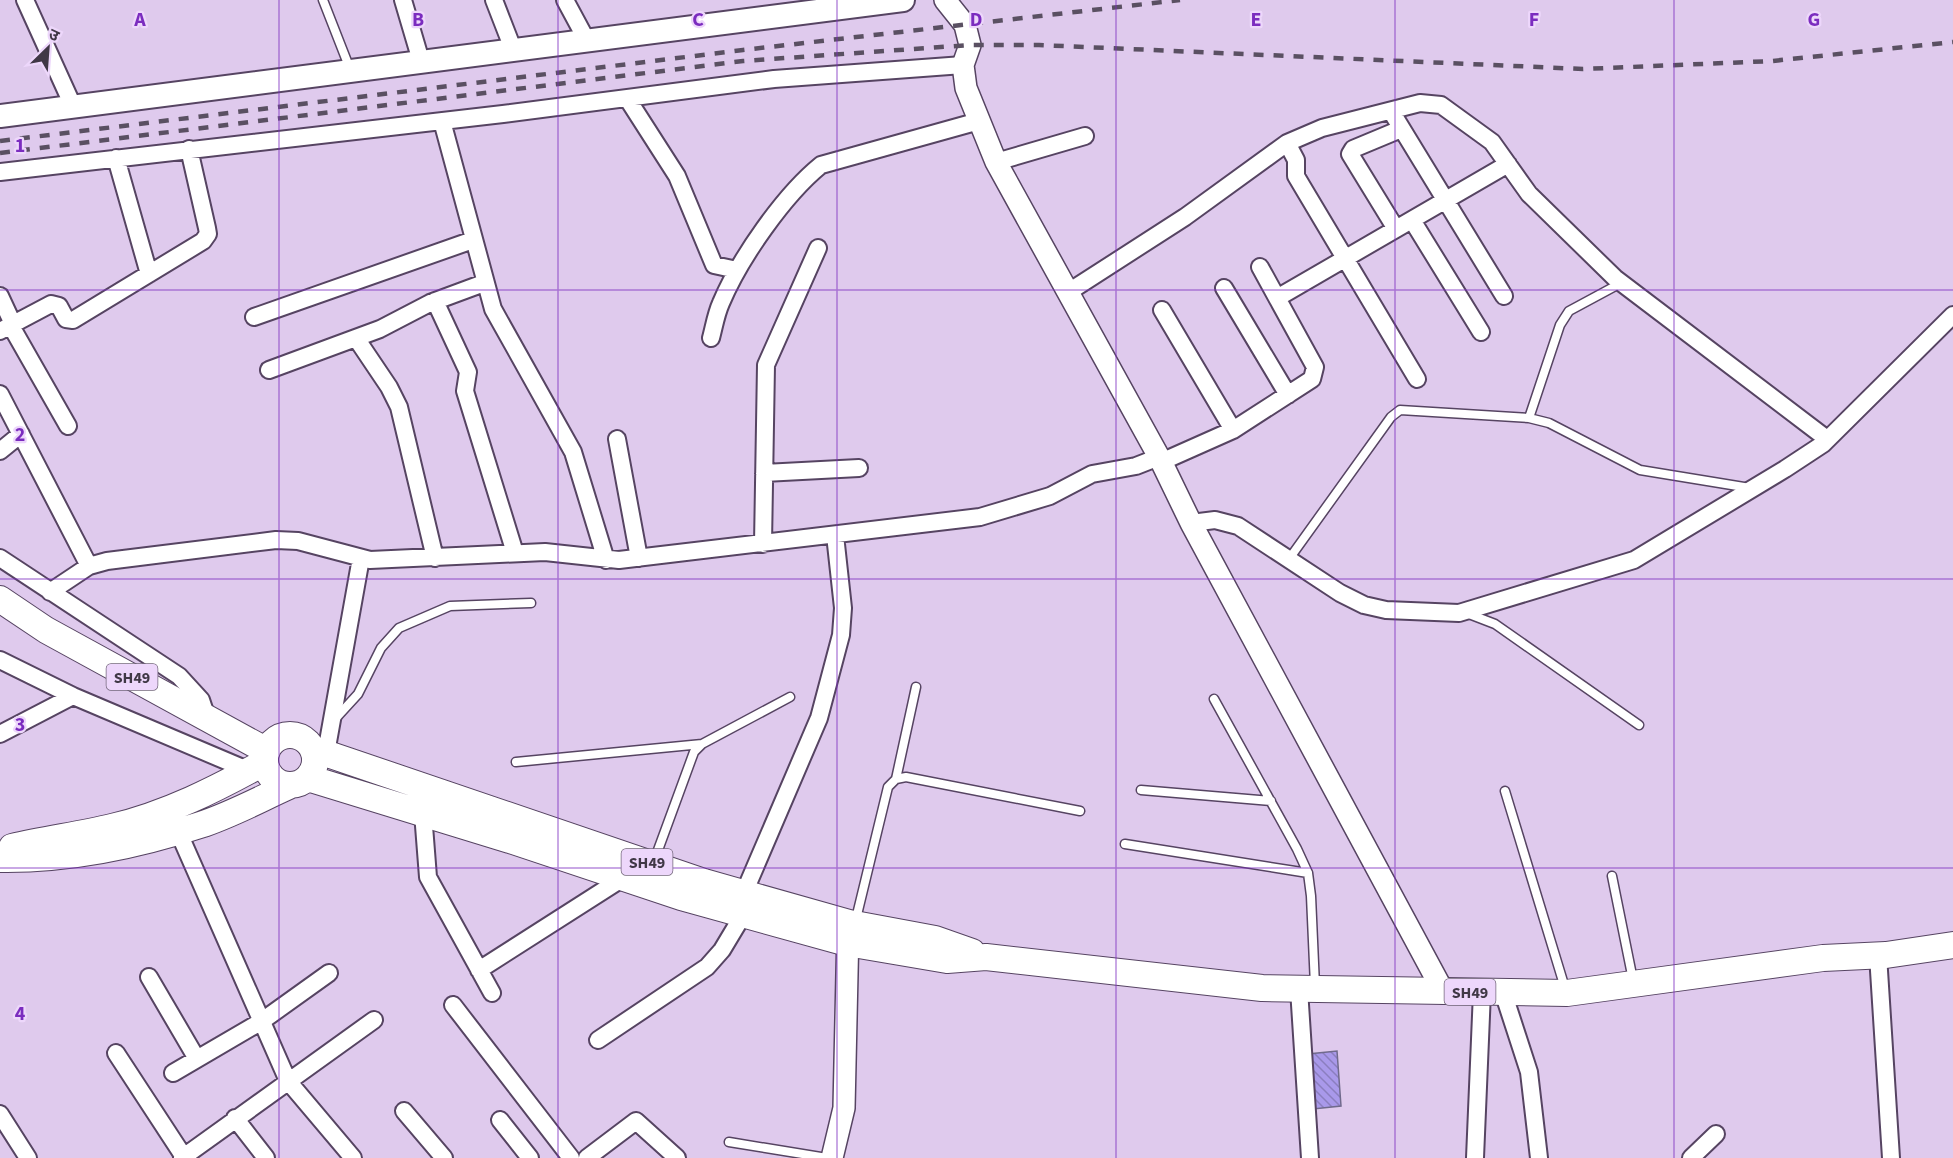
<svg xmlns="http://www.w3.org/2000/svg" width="1953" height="1158" viewBox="0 0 1953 1158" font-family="'Source Sans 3','Noto Sans Devanagari',sans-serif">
	<defs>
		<pattern id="building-back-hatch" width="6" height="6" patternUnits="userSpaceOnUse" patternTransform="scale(1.5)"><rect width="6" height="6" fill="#a999ea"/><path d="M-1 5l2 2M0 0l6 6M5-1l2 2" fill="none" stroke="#8b7ebf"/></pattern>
	</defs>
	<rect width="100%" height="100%" fill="#dfcaed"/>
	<!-- building -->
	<path fill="url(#building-back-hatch)" stroke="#706a8c" stroke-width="1.5" d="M1337,1051L1341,1106L1313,1109L1308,1054Z"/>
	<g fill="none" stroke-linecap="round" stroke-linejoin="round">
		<!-- service casing -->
		<g stroke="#564462" stroke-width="11">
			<path id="service" d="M323,0L350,69
				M1529,418L1560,325L1569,311L1621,283
				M1289,559L1391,417L1400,410L1529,418L1549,423L1640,470L1750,488
				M1469,614L1495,624L1639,725
				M1214,699L1297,849L1308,873L1311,896L1315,986
				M336,718L358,694L381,648L399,628L450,606L531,603
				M516,762L702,744
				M896,779L916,687
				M1141,790L1271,801
				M1505,791L1565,988
				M1125,844L1308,873
				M654,861L694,752L702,744L790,697
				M1612,876L1633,980
				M855,923L888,787L896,779L906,777L1080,811
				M729,1142L827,1158"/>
		</g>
		<!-- minor casing -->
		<g stroke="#564462" stroke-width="20">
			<path id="minor" d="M25,0L73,106
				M403,0L421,61
				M494,0L513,49
				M565,0L586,39
				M627,98L677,176L714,265L737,270
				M1391,111L1504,296
				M442,121L493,309L573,452L606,560
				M1287,143L1296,160V176L1417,379
				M116,158L149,274
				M996,162L1085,136
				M0,172L503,114L774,79L963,65
				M1412,220L1481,332
				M1396,229L1350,154L1353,149L1401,129
				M1224,288L1288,395
				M1067,293L1185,217L1287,143L1322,128L1420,103L1441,105L1492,142L1529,194L1615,278L1827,439
				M0,296L13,324
				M1277,298L1508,164
				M435,301L468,372L465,391L515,553
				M1162,310L1233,430
				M254,317L473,240
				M11,326L68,426
				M0,331L51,304L59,306L66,319L73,320L203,241L208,234L207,228L189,149
				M356,338L389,387L399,407L435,558
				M711,338C714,327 716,314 721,303C740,258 784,195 821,165L979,121
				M269,370L380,329L430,303L484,283
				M0,394L89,566
				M617,439L639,558
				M0,451L21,434
				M1161,462L1233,430L1312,379L1315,367L1260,267
				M764,473L859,468
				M1191,523L1215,520L1238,526L1340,593L1364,605L1386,610L1459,613L1634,560L1785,469L1823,444L1953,315
				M763,544L766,365L818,248
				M0,558L179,676L201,700L207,718
				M50,592L89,566L107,561L276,540L298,541L370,560L545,552L619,560L980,517L1050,496L1092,474L1136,466L1159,457
				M0,660L73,696L250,771
				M0,734L73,696
				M326,753L361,558
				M423,813L428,877L492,993
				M178,831L288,1081L353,1158
				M744,893L819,718L841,635L843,608L835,535
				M1878,955L1891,1158
				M479,970L623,878
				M149,977L197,1059
				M1299,989L1310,1158
				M1503,992L1529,1072L1539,1158
				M453,1005L571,1158
				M598,1040L707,967L722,950L743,915
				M116,1053L184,1157
				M173,1073L262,1021L329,973
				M404,1111L444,1158
				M0,1114L28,1158
				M235,1118L266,1158
				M500,1120L530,1158
				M182,1158L374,1020
				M587,1158L636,1121L677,1158
				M1475,1158L1482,992
				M1691,1158L1716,1134"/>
		</g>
		<!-- tertiary casing -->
		<g stroke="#564462" stroke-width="24">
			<path id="tertiary" d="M945,0L965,25L970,45L963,65L966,88L996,162L1159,457L1191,523L1444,993
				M832,1158L844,1108L848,929"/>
		</g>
		<!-- secondary casing -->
		<g stroke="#564462" stroke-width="26">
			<path id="secondary" d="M0,116L903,0"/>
		</g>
		<!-- primary casing -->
		<g stroke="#564462" stroke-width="28">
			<path id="primary" d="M0,599L46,630L267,751
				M265 760a25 25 0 1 1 50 0a25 25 0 1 1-50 0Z
				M313,749L704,882L849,923L935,939L972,952
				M308,778L510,840L681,897L847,943L947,960L986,957L1262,988L1567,993L1823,958L1886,955L1953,945
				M12,847C45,839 79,835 112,827C167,814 216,789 265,762
				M0,859C67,860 136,846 200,825C231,815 260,799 289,786"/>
		</g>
		<!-- service -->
		<use href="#service" stroke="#fff" stroke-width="8"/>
		<!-- minor -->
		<use href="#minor" stroke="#fff" stroke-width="16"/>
		<!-- tertiary -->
		<use href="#tertiary" stroke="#fff" stroke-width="21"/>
		<!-- secondary -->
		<use href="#secondary" stroke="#fff" stroke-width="22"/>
		<!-- primary -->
		<use href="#primary" stroke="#fff" stroke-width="26"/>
		<!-- rail -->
		<path stroke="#5a5062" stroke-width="4.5" stroke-dasharray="10 10" stroke-linecap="butt" d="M0,141L743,50L1180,0
			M0,153L743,61L970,45H1039L1583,69L1772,61L1953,42"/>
	</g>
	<!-- grid -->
	<path fill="none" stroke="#7b2cbf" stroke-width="1.5" stroke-opacity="0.55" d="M279,0V1158M558,0V1158M837,0V1158M1116,0V1158M1395,0V1158M1674,0V1158M0,290H1953M0,579H1953M0,868H1953"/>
	<g text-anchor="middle" stroke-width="4.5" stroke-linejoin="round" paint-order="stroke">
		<!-- shield labels -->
		<g fill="#edd7fb" stroke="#74687c" stroke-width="1.5">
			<rect x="106.5" y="664" width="51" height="26" rx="4.5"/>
			<rect x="621.5" y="849" width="51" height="26" rx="4.5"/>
			<rect x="1444.5" y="979" width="51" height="26" rx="4.5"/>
		</g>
		<g font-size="16" font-weight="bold" fill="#403846">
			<text x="132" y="683">SH49</text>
			<text x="647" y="868">SH49</text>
			<text x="1470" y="998">SH49</text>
		</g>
	</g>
	<g font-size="20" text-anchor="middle" font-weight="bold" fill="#7b2cbf" stroke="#edd7fb" stroke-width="4.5" stroke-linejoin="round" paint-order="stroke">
		<text x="140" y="26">A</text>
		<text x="418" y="26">B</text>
		<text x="698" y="26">C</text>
		<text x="976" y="26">D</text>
		<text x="1256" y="26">E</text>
		<text x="1534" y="26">F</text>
		<text x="1814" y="26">G</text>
		<text x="20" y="152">1</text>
		<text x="20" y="441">2</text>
		<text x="20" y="731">3</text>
		<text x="20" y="1020">4</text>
	</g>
	<!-- north arrow -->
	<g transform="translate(48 48) rotate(25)" stroke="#edd7fb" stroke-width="4.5" paint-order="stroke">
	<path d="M0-4.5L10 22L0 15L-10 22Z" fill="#403846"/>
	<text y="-9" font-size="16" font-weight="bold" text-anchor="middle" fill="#403846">उ</text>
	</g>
</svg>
